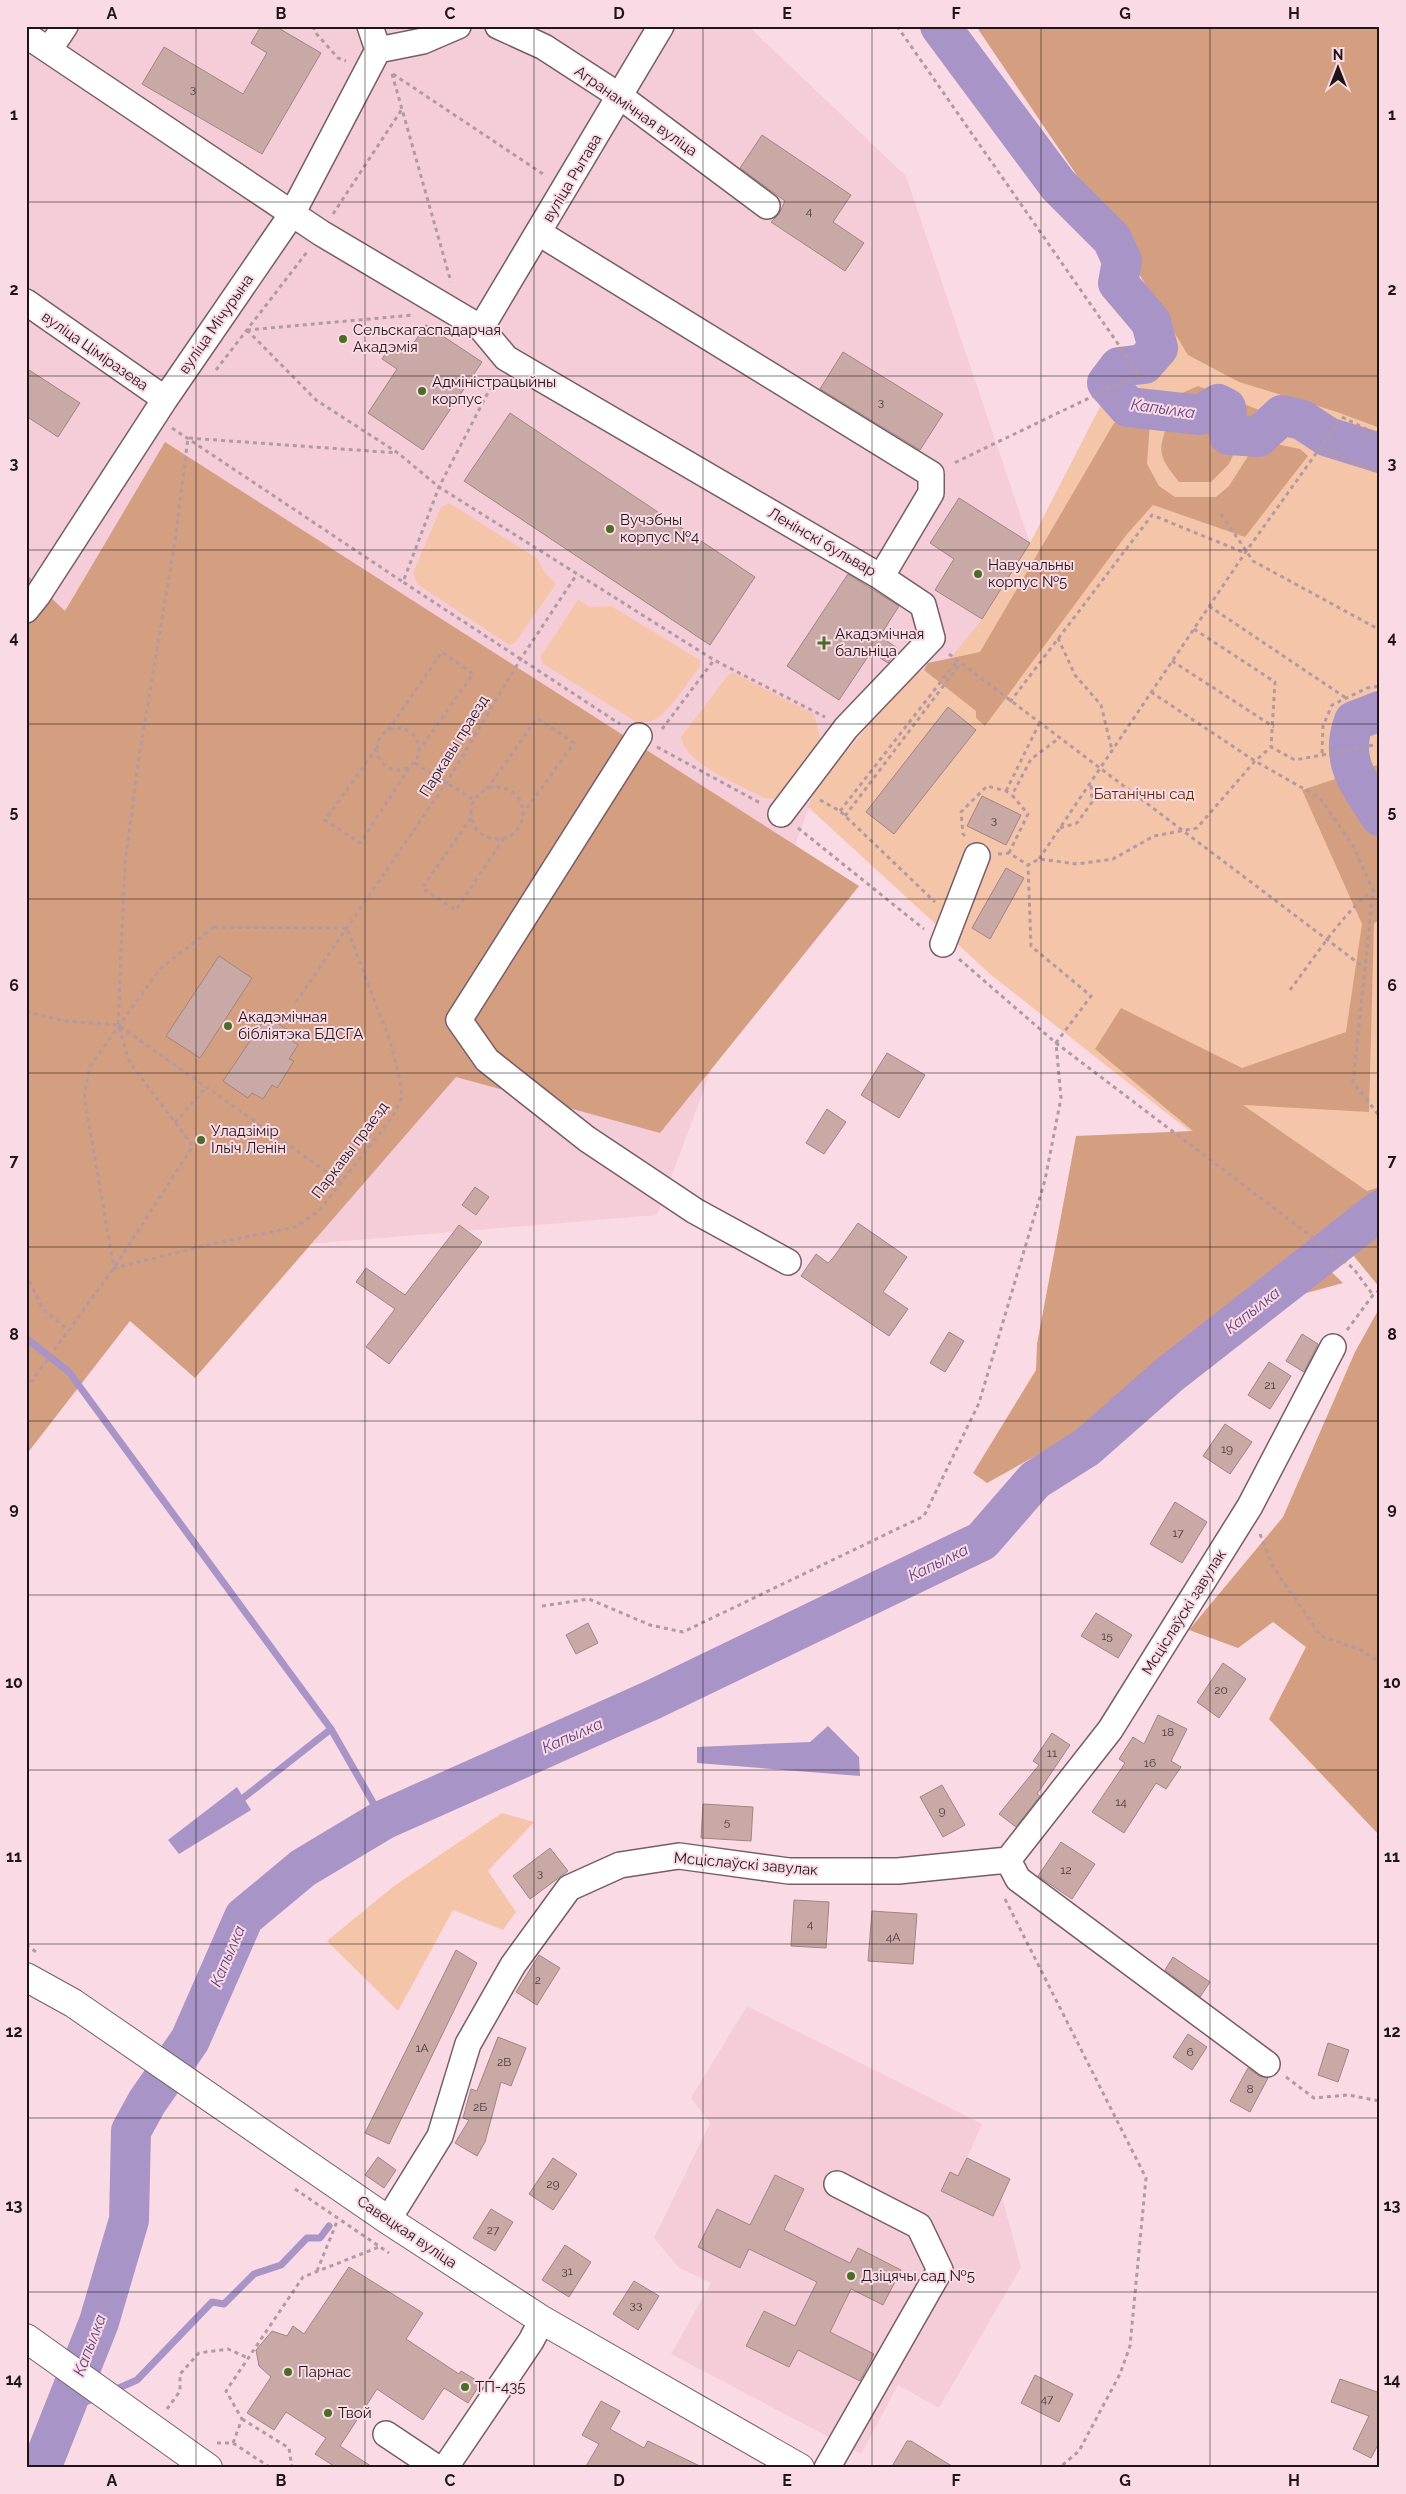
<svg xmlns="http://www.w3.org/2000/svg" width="1406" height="2494" viewBox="0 0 1406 2494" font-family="Raleway,sans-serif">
	<rect width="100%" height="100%" fill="#fadbe5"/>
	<!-- built -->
	<path fill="#f4cdd9" d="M26,26H748L906,176L1030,543L982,619L945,666L817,786L657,1215L56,1265L26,1027Z
		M747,2006L982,2124L967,2158L1011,2179L1002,2197L1021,2267L939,2408L898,2385L861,2454L671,2354L711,2283L679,2268L654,2238L710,2123L691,2098Z"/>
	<!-- green -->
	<path fill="#f5c5aa" d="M1173,310L1380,415V1218L1314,1229L990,974L808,807L817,786L914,673L945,665L982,619L1030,543L1102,403L1144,382Z
		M449,503L538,559L545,573L556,584L515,643L509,645L417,584L413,573L441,507Z
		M578,600L590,607L611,606L700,660V666C689,680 670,713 654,720C648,723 641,722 635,721L542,663L541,656Z
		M734,673L814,714L822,744L775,799L764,798C740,785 686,765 681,737L729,674Z
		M502,1813L534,1822L488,1871L516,1912L503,1930L453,1910L398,2011L327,1941L394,1886Z"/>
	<!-- forest -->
	<path fill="#d49e80" d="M976,26H1380V428L1334,411L1239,382L1188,355L1099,208Z
		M1198,386L1321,434V442L1313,449L1267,423L1239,442L1229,464L1211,482H1179C1155,452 1159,451 1170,416L1164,401Z
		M1151,408L1147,464L1159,486L1175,497H1216L1229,486L1248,456L1267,442L1300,449L1308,456L1245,537L1153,505L1127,534L985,726L976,718V711L924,670L928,663L980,652L1114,423Z
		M165,442L859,886L660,1133L456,1077L195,1378L130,1321L26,1455V574L65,611Z
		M1380,764V921L1374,923L1369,1112L1243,1105L1367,1191L1380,1187V1288L1353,1255L1331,1235L1310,1251L1343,1283L1234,1313L1073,1435L987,1483L973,1473L1036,1370L1037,1344L1076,1136L1193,1131L1095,1049L1121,1008L1242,1068L1346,1032L1362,924L1302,790Z
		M1380,1307V1836L1269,1719L1306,1647L1273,1622L1238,1648L1189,1630L1283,1517L1355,1352Z"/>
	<!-- water -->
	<path fill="#a994c7" d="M828,1726L859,1757L860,1776L697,1763V1747L810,1742Z
		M237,1787L251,1810L179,1854L168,1840Z"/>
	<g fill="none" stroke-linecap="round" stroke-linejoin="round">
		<!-- stream -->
		<path stroke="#a994c7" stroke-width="7" d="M26,1338L69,1372L331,1729L383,1820
			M238,1802L331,1729
			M112,2391L137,2380L212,2302L224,2304L254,2274L281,2265L307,2238H320L329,2226
			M63,2411L98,2397"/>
		<!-- river -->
		<path stroke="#a994c7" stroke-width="40" d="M940,26L1058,185L1112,239L1122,261L1118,283L1151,322L1158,348L1144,364L1119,367L1107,383L1128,407L1200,415L1218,404L1226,408L1229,435L1258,437L1282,415L1302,420L1328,437L1380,453
			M1380,711L1354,721C1339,760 1359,783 1380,816
			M41,2468L99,2322L129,2220L131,2131L147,2102L190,2040L244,1917L303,1868L383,1820L652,1700L982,1541L1035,1480L1087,1447L1170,1374L1380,1210"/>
	</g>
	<!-- building -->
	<path fill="#c8a9a6" stroke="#a28481" d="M261,26H275L321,53L262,154L142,84L164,47L243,94L267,53L251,43Z
		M762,135L851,195L833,222L864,243L845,271L771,222L779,214L785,201L740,168Z
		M426,325L482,362L423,450L368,413L397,369L382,359L392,344L407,353Z
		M843,352L943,414L920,450L820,389Z
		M26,368L80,403L58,437L26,416Z
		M510,413L755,577L710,645L464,481Z
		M959,498L1030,543L982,619L935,590L954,559L930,543Z
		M848,574L899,606L880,636L897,648L888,663L871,652L839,700L787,666Z
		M948,707L976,730L894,834L866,812Z
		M982,796L1021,815L1006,845L967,826Z
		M1006,868L1024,878L990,939L972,928Z
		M219,956L252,978L200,1058L166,1036Z
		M267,1016L289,1031L285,1036L298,1045L289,1059L294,1061L277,1088L272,1085L263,1099L252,1093L248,1098L223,1081Z
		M887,1053L925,1075L899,1118L861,1095Z
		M827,1109L846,1122L824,1154L806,1143Z
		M475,1187L489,1197L476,1215L462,1205Z
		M858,1223L907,1257L883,1292L908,1309L889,1336L801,1276L816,1254L828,1263L833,1258Z
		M459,1225L482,1242L389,1364L366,1347L395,1309L356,1282L366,1268L405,1295Z
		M949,1332L964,1341L945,1372L930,1363Z
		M1302,1334L1318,1344L1304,1372L1286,1361Z
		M1269,1362L1291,1376L1270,1409L1248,1395Z
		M1225,1424L1252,1442L1230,1474L1203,1456Z
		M1175,1502L1207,1522L1182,1563L1150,1544Z
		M1096,1613L1132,1635L1118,1658L1081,1636Z
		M588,1623L598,1643L576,1654L566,1635Z
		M1223,1663L1246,1679L1219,1718L1197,1702Z
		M1158,1715L1187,1729L1171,1761L1181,1767L1166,1789L1156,1783L1124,1833L1092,1812L1125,1763L1119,1759L1133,1737L1144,1744Z
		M1052,1733L1070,1745L1037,1794L1040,1796L1016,1827L999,1814L1039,1765L1033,1761Z
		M942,1785L965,1825L943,1837L920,1797Z
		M703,1804L753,1807L751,1841L701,1838Z
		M1061,1842L1095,1864L1072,1899L1038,1876Z
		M550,1848L568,1871L530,1899L513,1876Z
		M794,1900L829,1902L826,1948L791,1946Z
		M872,1911L917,1914L913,1964L868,1961Z
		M456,1950L477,1963L389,2144L365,2133Z
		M539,1955L560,1968L537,2005L516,1992Z
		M1173,1957L1210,1982L1200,1997L1165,1970Z
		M1188,2034L1207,2047L1192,2070L1173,2057Z
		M498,2037L526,2048L511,2086L501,2082L485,2142L477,2156L455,2143L469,2120L463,2118L471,2089L477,2091Z
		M1328,2043L1349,2050L1338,2082L1318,2075Z
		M1248,2068L1259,2076L1268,2078L1250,2112L1230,2101Z
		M378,2157L396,2170L384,2188L365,2175Z
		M553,2158L577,2174L553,2210L529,2194Z
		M967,2158L1010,2179L993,2216L941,2191L950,2172L958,2176Z
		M775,2175L804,2189L784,2230L850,2263L858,2248L901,2270L883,2305L851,2289L830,2332L874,2354L860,2381L798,2350L789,2367L746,2346L764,2311L795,2326L817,2282L749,2249L740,2268L698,2247L717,2209L750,2225Z
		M491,2209L513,2222L495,2251L473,2238Z
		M565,2245L591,2262L569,2297L542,2280Z
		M349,2267L423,2313L406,2339L459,2374L461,2371L481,2383L468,2403L444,2388L423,2420L377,2389L340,2446L374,2468H337L315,2454L326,2438L286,2412L274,2430L247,2413L271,2377L259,2366L256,2350L272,2331L287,2336L293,2326L304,2334Z
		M634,2281L659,2296L638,2330L613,2314Z
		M1035,2375L1073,2394L1059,2422L1021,2403Z
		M1340,2379L1380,2393V2441L1371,2458L1353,2449L1369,2416L1331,2402Z
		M601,2401L620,2411L610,2429L644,2448L648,2441L704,2468H585L599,2444L582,2435Z
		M907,2441H911L955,2468H891Z"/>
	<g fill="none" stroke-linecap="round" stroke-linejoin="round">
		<!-- minor casing -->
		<g stroke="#785d66" stroke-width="28">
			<path id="minor" d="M498,26L544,47L621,97L767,206
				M26,35L321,233L481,328L506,358L881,577L931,493V474L539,233
				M49,50L65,26
				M378,50L423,41L458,26
				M26,302L165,399
				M481,328L661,26
				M26,610L38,595L165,399L292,214L378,50L370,26
				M639,736L459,1020L487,1060L587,1139L695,1211L788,1262
				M781,814L846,728L932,638L923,605L881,577
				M943,944L977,856
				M1008,1860L1018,1879L1267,2064
				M388,2220L440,2136L468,2044L513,1965L569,1888L620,1865L679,1856L789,1871H898L1008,1860L1110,1730L1250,1506L1333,1347
				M386,2434L437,2468
				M445,2468L531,2341L542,2320
				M827,2468L940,2270L919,2226L837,2184"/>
		</g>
		<!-- major casing -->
		<g stroke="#785d66" stroke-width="30">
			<path id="major" d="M26,1977L73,2003L388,2220L542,2320L800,2468
				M26,2338L208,2468"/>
		</g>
		<!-- path -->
		<path stroke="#b29aa2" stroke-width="3" stroke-dasharray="4 4" stroke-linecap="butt" d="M314,26V31L338,58L346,61
			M897,26L1139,374L952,464
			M392,74L451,282
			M393,74L546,176
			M333,214L402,109
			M247,330L316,400L398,453L439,487L714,660L825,717
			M247,330L414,315
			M216,370L307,252
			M495,379L439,487L403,582L620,724
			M172,428L403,582
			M1320,448L1380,473
			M1221,514L1253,561L1380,630
			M1209,606L1346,698
			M1194,629L1275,682L1271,747
			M1058,638L1075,675L1101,705L1112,750
			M949,654L1366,969
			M1172,661L1274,727
			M1151,692L1255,761L1320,798L1353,846L1373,890L1353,1082L1380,1117
			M1010,702L1152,515L1245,553
			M377 749a21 21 0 1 1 42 0a21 21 0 1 1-42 0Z
			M662,729L714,660
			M388,730L442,652L473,674L420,749
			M657,747L762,804
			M377,748L325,820L360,843L410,767
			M1322,753L1323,726L1332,705L1367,688L1380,686
			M415,763L474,800
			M471 813a26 26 0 1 1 52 0a26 26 0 1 1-52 0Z
			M487,789L537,718L574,743L523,814
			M1006,791L1039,724
			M820,800L840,811L935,902
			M840,811L957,661
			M845,816L960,664
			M471,818L422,888L456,910L504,838
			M798,828L924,929
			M1060,828L1077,823L1092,802L1091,782
			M965,836L963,834L961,812L987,786L1006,791L1012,795
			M1009,853L1028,814L1012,795L1031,759L1058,739
			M998,854L1009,853L1028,865L1039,859L1077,864L1113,859L1154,836L1197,828L1255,761L1271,747L1295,760L1380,744
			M1039,859L1245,553L1342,417L1380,436
			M214,927L347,928L391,1044L400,1081L402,1097L393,1116L319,1211L295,1227L216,1243L114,1268L84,1096L90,1066L160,969Z
			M959,959L1056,1043L1353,1268L1373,1295
			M1290,990C1308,967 1355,894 1380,888
			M296,1002L447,782L520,660L577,574
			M26,1012L66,1021L118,1025L341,1182
			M175,1123L206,1087
			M26,1274L43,1309L68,1330
			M1347,1330L1373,1295L1380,1290
			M26,1389L114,1268L193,1146L130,1063L118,1025L125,863L139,757L175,541L188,438L398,453
			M1260,1534L1273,1567L1321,1636L1359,1649L1380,1662
			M542,1606L589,1599L650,1625L683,1632L924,1516L979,1403L1045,1180L1061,1098L1056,1043L1091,996L1031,946L1028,865
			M1005,1899L1146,2178L1130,2346L1120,2374L1079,2451L1059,2468
			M26,1945L39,1954
			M1286,2077L1314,2098L1348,2095L1380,2101
			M295,2189L389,2253
			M317,2271L338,2219
			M167,2409L180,2391V2374L199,2353L228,2349L248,2358
			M242,2419L289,2448L292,2468
			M217,2443H233L271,2468
			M233,2443L242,2419L226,2391L303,2277L379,2247"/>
		<!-- minor -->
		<use href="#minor" stroke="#fff" stroke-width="25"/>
		<!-- major -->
		<use href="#major" stroke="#fff" stroke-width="28"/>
	</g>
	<!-- grid -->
	<path fill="none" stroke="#1f1518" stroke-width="1" stroke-opacity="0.55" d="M196,26V2468M365,26V2468M534,26V2468M703,26V2468M872,26V2468M1041,26V2468M1210,26V2468M26,202H1380M26,376H1380M26,550H1380M26,724H1380M26,899H1380M26,1073H1380M26,1247H1380M26,1421H1380M26,1595H1380M26,1770H1380M26,1944H1380M26,2118H1380M26,2292H1380"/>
	<!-- markers -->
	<g fill="#496d25" stroke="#fadbe5" stroke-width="2">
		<circle cx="343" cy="339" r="5"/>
		<circle cx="422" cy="391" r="5"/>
		<circle cx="610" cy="529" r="5"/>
		<circle cx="978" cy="574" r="5"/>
		<path d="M821.5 635.5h5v5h5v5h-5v5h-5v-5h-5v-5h5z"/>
		<circle cx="228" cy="1026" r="5"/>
		<circle cx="201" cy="1140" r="5"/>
		<circle cx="851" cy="2276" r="5"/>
		<circle cx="288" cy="2372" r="5"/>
		<circle cx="465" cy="2387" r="5"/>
		<circle cx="328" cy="2413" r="5"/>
	</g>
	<g text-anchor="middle" stroke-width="4" stroke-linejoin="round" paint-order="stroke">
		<!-- number labels -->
		<g font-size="12" fill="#493a3c">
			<text x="193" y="93">3</text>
			<text x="809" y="215">4</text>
			<text x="881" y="406">3</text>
			<text x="994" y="824">3</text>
			<text x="1270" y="1389">21</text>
			<text x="1227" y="1453">19</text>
			<text x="1178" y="1537">17</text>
			<text x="1107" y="1640">15</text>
			<text x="1221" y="1694">20</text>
			<text x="1168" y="1736">18</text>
			<text x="1052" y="1757">11</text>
			<text x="1150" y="1767">16</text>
			<text x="1121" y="1806">14</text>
			<text x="942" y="1815">9</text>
			<text x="727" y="1826">5</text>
			<text x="1066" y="1874">12</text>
			<text x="540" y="1877">3</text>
			<text x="810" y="1928">4</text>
			<text x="893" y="1941">4А</text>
			<text x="538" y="1984">2</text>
			<text x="422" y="2052">1А</text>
			<text x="1190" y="2056">6</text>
			<text x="504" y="2066">2В</text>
			<text x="1250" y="2093">8</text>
			<text x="480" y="2111">2Б</text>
			<text x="553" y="2188">29</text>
			<text x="493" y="2234">27</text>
			<text x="567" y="2275">31</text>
			<text x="636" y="2309">33</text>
			<text x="1047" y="2403">47</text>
		</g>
		<!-- street labels -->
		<g font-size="15" fill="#1f1518" stroke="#fadbe5">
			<text transform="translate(636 111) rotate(35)" y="5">Агранамічная вуліца</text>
			<text transform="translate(572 178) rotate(-59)" y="5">вуліца Рытава</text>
			<text transform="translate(216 324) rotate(-55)" y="5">вуліца Мічурына</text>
			<text transform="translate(95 351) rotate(35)" y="5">вуліца Ціміразева</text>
			<text transform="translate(822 542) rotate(30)" y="5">Ленінскі бульвар</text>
			<text transform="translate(454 746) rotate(-58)" y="5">Паркавы праезд</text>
			<text transform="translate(350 1150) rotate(-53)" y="5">Паркавы праезд</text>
			<text transform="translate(1184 1612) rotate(-58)" y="5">Мсціслаўскі завулак</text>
			<text transform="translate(746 1864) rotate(5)" y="5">Мсціслаўскі завулак</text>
			<text transform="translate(407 2232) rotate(34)" y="5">Савецкая вуліца</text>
		</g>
		<!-- poi labels -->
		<g font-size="15" fill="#1f1518" stroke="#fadbe5" text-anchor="start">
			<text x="353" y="335">Сельскагаспадарчая<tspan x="353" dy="17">Акадэмія</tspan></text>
			<text x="432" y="387">Адміністрацыйны<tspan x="432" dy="17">корпус</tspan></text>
			<text x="620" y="525">Вучэбны<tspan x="620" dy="17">корпус №4</tspan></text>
			<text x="988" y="570">Навучальны<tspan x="988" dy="17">корпус №5</tspan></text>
			<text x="835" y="639">Акадэмічная<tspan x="835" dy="17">бальніца</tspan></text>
			<text x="238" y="1022">Акадэмічная<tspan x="238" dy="17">бібліятэка БДСГА</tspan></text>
			<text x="211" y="1136">Уладзімір<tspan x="211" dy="17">Ільіч Ленін</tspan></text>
			<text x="861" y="2281">Дзіцячы сад №5</text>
			<text x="298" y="2377">Парнас</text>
			<text x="475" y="2392">ТП-435</text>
			<text x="338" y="2418">Твой</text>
		</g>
		<!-- park labels -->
		<g font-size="15" fill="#5e2c08" stroke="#fadbe5">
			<text x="1144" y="799">Батанічны сад</text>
		</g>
		<!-- water labels -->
		<g font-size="16" font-style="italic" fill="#5e4182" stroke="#fadbe5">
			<text transform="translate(1163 408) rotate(8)" y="6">Капылка</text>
			<text transform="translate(1252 1310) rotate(-38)" y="6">Капылка</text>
			<text transform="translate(938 1562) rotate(-26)" y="6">Капылка</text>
			<text transform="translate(572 1735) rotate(-24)" y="6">Капылка</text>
			<text transform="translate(227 1956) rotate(-67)" y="6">Капылка</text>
			<text transform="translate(89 2345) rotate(-69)" y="6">Капылка</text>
		</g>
	</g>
	<!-- border -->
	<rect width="1406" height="2494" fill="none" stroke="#fadbe5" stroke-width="55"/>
	<!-- north arrow -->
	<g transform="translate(1338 68)" stroke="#fadbe5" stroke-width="4" paint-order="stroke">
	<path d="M0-4L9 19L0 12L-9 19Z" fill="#1f1518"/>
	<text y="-8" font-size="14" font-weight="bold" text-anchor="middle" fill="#1f1518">N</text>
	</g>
	<rect x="28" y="28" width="1350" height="2438" fill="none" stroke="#1f1518" stroke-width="2"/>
	<g font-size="16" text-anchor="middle" font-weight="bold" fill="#1f1518">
		<text x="112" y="19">A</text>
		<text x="281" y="19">B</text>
		<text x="450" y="19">C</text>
		<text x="619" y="19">D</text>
		<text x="787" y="19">E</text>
		<text x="956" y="19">F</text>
		<text x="1125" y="19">G</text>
		<text x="1294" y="19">H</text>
		<text x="14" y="120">1</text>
		<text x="1392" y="120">1</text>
		<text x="14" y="295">2</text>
		<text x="1392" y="295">2</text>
		<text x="14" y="469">3</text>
		<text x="1392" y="469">3</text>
		<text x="14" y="643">4</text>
		<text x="1392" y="643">4</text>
		<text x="14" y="817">5</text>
		<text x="1392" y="817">5</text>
		<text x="14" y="991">6</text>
		<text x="1392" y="991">6</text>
		<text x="14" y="1166">7</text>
		<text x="1392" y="1166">7</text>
		<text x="14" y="1340">8</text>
		<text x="1392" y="1340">8</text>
		<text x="14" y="1514">9</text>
		<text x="1392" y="1514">9</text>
		<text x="14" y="1688">10</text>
		<text x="1392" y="1688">10</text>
		<text x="14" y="1862">11</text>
		<text x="1392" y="1862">11</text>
		<text x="14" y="2037">12</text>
		<text x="1392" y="2037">12</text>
		<text x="14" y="2211">13</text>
		<text x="1392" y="2211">13</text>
		<text x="14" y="2385">14</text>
		<text x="1392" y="2385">14</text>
		<text x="112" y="2486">A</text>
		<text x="281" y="2486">B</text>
		<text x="450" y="2486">C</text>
		<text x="619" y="2486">D</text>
		<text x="787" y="2486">E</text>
		<text x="956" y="2486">F</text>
		<text x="1125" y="2486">G</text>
		<text x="1294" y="2486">H</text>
	</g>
</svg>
